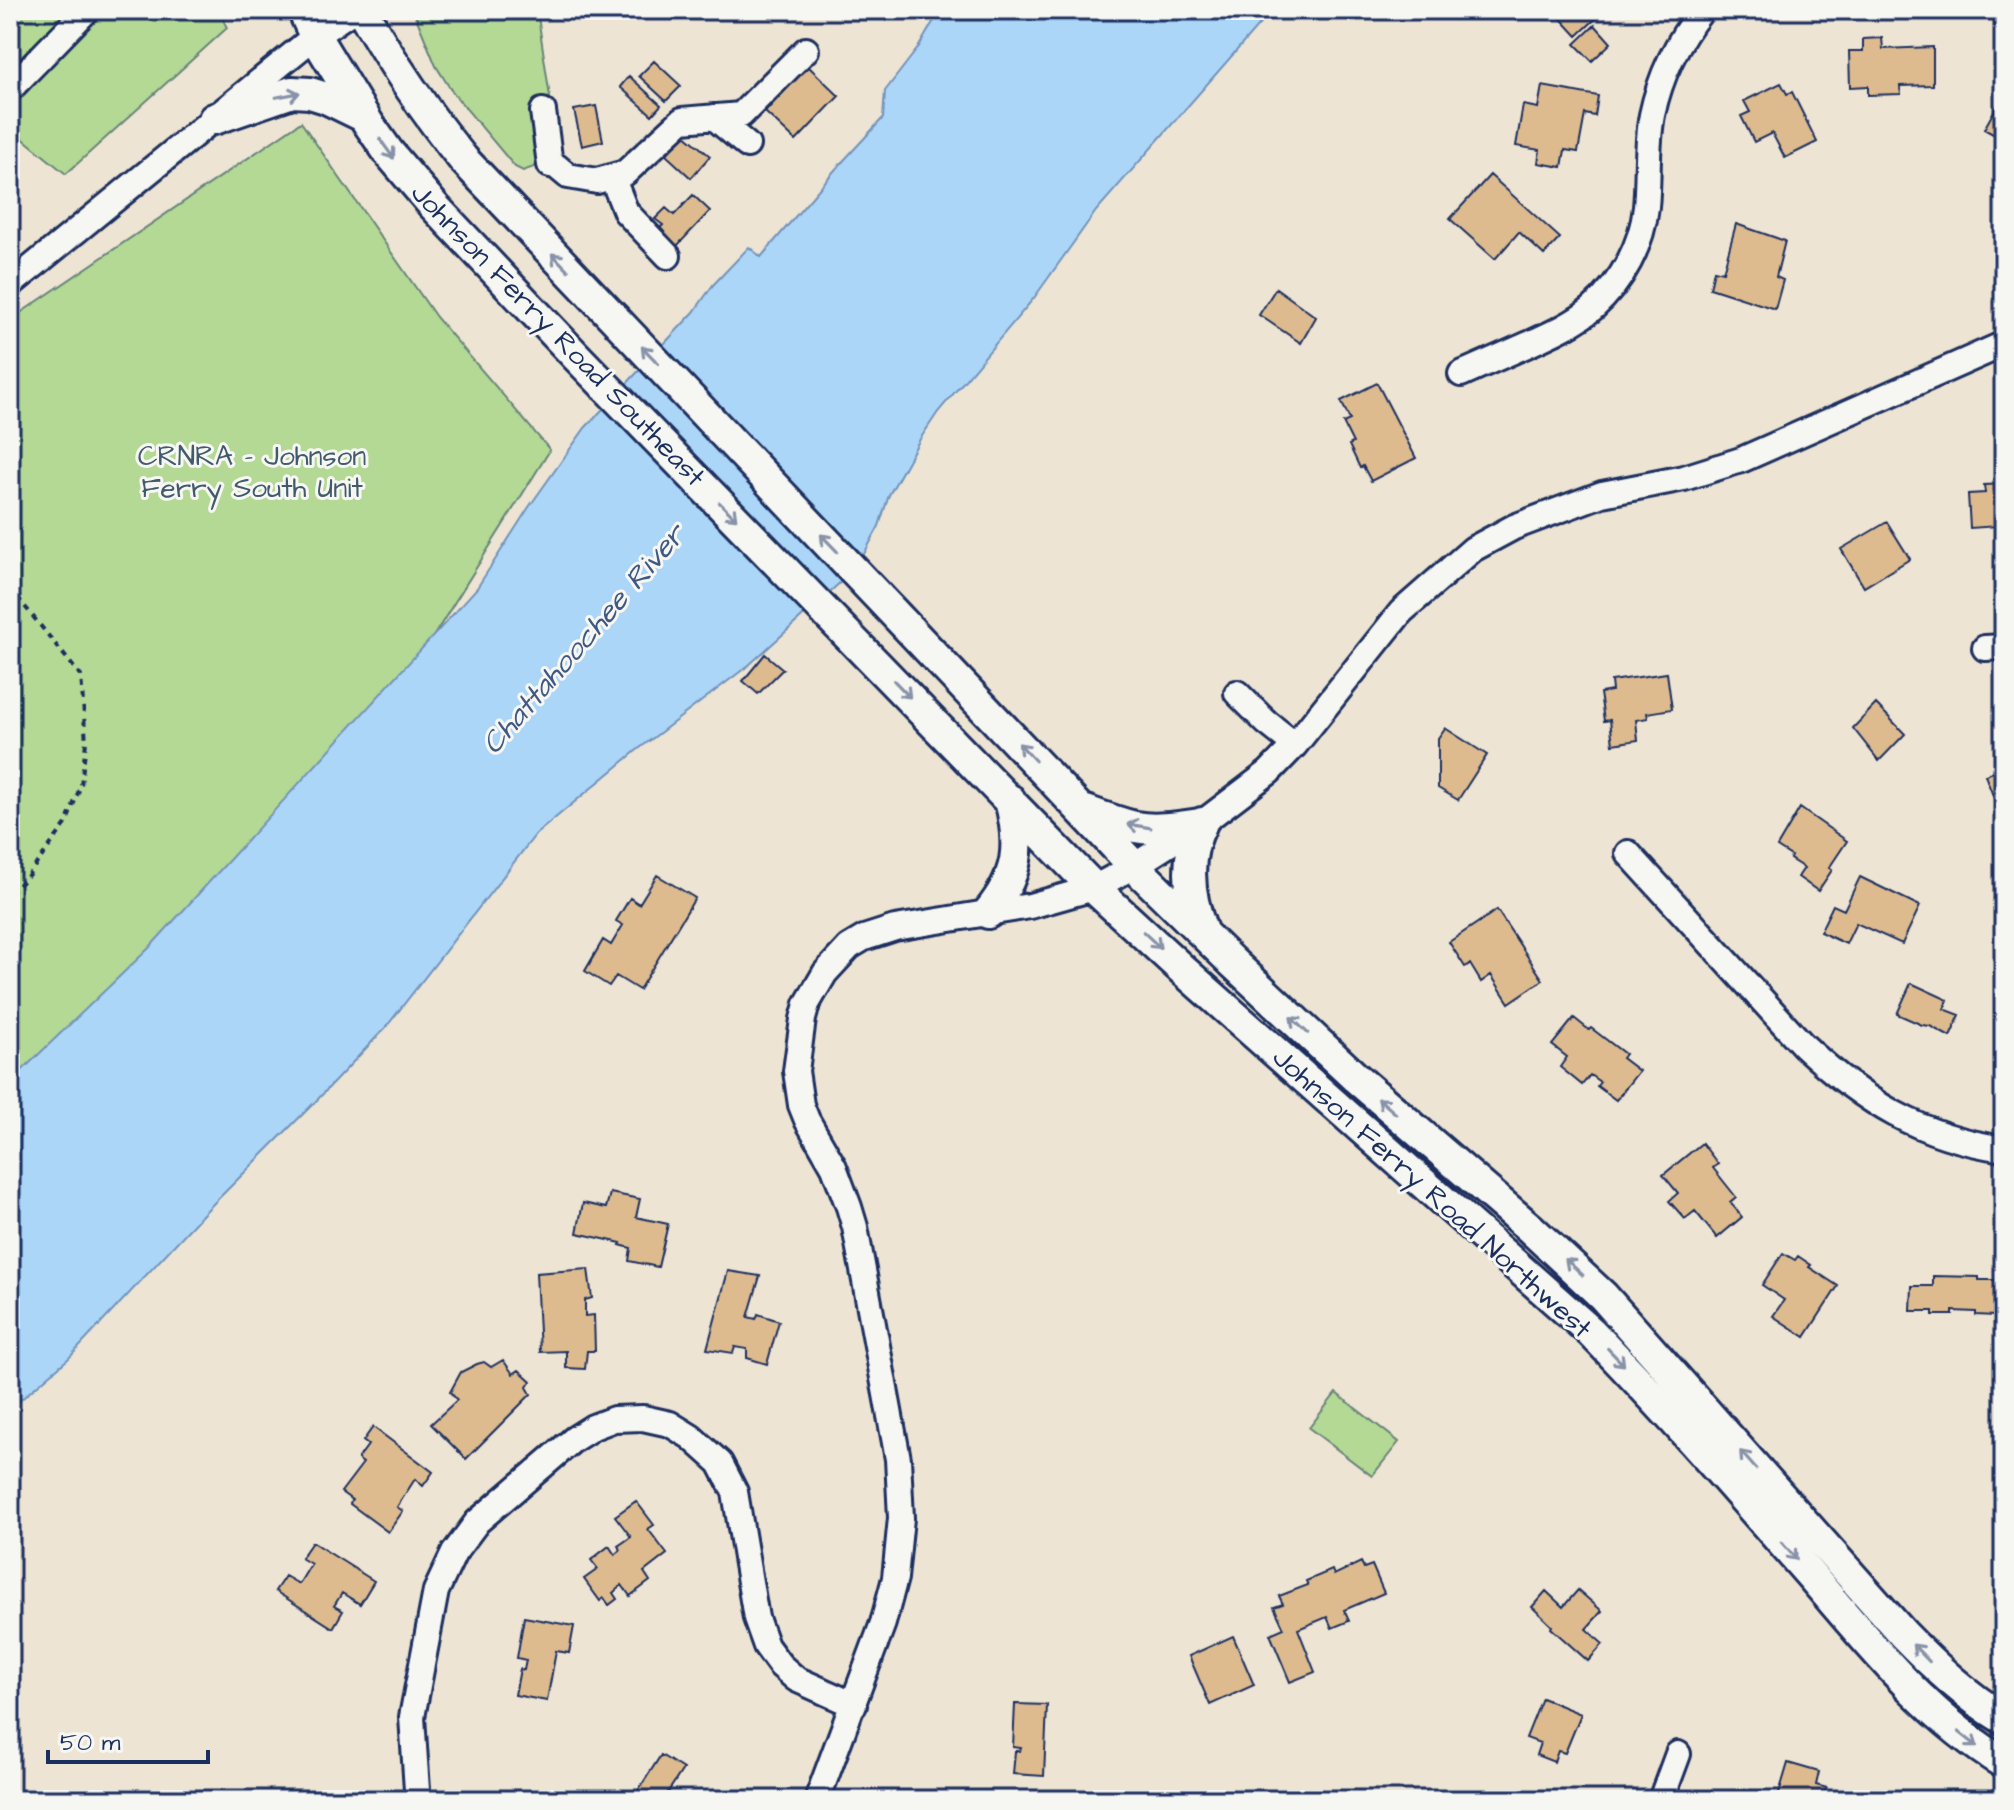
<svg xmlns="http://www.w3.org/2000/svg" width="2014" height="1810" viewBox="0 0 2014 1810" font-family="'Architects Daughter',sans-serif">
	<rect width="100%" height="100%" fill="#eee4d4"/>
	<filter id="ink" filterUnits="userSpaceOnUse"><feTurbulence type="fractalNoise" baseFrequency=".0125" numOctaves="2"/><feDisplacementMap in="SourceGraphic" scale="16" xChannelSelector="R" yChannelSelector="G"/><feConvolveMatrix kernelMatrix="1 2 1 2 8 2 1 2 1" color-interpolation-filters="sRGB"/></filter>
	<g filter="url(#ink)">
		<!-- green -->
		<path fill="#b3d995" stroke="#67847a" stroke-width="2" d="M10,10H219L227,28L66,174L10,128Z
			M413,10H537L557,144L545,163L523,171L515,167L453,93L436,66Z
			M301,122L436,317L550,450L369,739L10,1123V320Z
			M1336,1393L1399,1442L1372,1476L1309,1428Z"/>
		<!-- water -->
		<path fill="#acd6f8" stroke="#7293ba" stroke-width="2" d="M940,10H1272L1096,211L1034,298L938,412L920,439L889,495L879,526L864,554L844,579L749,665L636,751L536,834L387,1026L319,1098L204,1213L69,1358L10,1409V1082L149,948L477,588L529,507L585,428L694,312L713,285L749,247L761,257L834,171L883,118L885,91L918,48Z"/>
		<!-- building -->
		<path fill="#ddbb8f" stroke="#1b2f5e" stroke-width="2" d="M1553,10H1605L1577,36Z
			M1595,25L1611,43L1592,61L1575,44Z
			M1882,38L1883,49L1933,47V85L1900,86L1901,94L1868,95V86L1850,87L1849,51H1863V39Z
			M654,61L681,86L666,101L639,76Z
			M808,66L839,96L796,141L765,112Z
			M629,76L661,105L652,115L620,87Z
			M1781,83L1787,94L1792,92L1817,142L1785,158L1772,133L1754,142L1741,116L1750,112L1744,101Z
			M1542,86L1598,96L1595,116L1585,114L1578,152L1565,150L1562,167L1538,163L1540,150L1516,146L1523,105L1538,108Z
			M2004,93V140L1984,129Z
			M596,106L603,141L582,146L574,110Z
			M684,134L710,156L691,178L666,155Z
			M1490,175L1560,238L1544,255L1519,232L1495,259L1450,219Z
			M693,195L710,211L677,246L658,230L663,225L655,219L666,208L674,215Z
			M1736,224L1785,241L1776,277L1783,280L1775,309L1710,288L1714,270L1723,272Z
			M1276,288L1316,317L1301,343L1259,315Z
			M1377,383L1416,458L1371,481L1363,466L1360,468L1349,445L1353,443L1343,423L1350,420L1341,401Z
			M2004,484V536H1999L1998,526L1970,528L1968,494L1985,493L1984,485Z
			M1887,522L1910,559L1864,587L1841,549Z
			M765,654L783,669L758,694L743,681Z
			M1667,673L1672,709L1647,713L1648,718L1636,720L1638,740L1613,744L1610,720L1604,721L1600,693L1612,691L1611,681Z
			M1876,704L1905,734L1879,761L1853,728Z
			M1445,728L1487,755L1458,800L1438,788V738Z
			M2004,768V803L1997,806L1985,775Z
			M1800,808L1847,841L1829,868L1832,870L1818,891L1798,877L1804,868L1790,859L1791,856L1777,847Z
			M657,875L695,898L639,990L616,976L609,986L585,971L603,940L611,945L623,925L616,921L630,898L639,904Z
			M1860,877L1920,906L1902,944L1856,923L1846,944L1820,932L1833,905L1844,910Z
			M1497,910L1543,980L1509,1003L1491,975L1481,982L1470,964L1465,967L1449,942Z
			M1911,983L1948,1000L1944,1009L1960,1015L1950,1037L1930,1026L1922,1025L1897,1014Z
			M1574,1018L1589,1030L1591,1028L1625,1054L1622,1058L1639,1071L1616,1100L1597,1086L1600,1082L1590,1075L1582,1085L1560,1067L1567,1057L1552,1045Z
			M1702,1143L1718,1164L1713,1168L1736,1197L1730,1202L1742,1217L1717,1238L1695,1211L1685,1219L1669,1201L1678,1193L1663,1175Z
			M610,1193L640,1199L636,1217L668,1224L658,1267L629,1261L631,1248L620,1245L621,1243L577,1233L583,1203L606,1208Z
			M1783,1253L1795,1260L1798,1256L1811,1265L1809,1267L1838,1286L1805,1337L1773,1316L1784,1300L1762,1285Z
			M588,1269L592,1298L585,1300V1316L594,1315L595,1351H587L585,1369L566,1368V1351L540,1352L536,1273Z
			M728,1271L760,1276L748,1317L756,1319L758,1314L779,1321L767,1364L747,1358V1349L735,1347L733,1353L707,1349Z
			M1933,1276L1979,1277V1280H1996L1995,1316L1976,1315V1312L1953,1311V1315H1933V1311H1911L1912,1286H1933Z
			M503,1360L513,1374L519,1370L531,1381L527,1387L531,1394L466,1459L431,1424L457,1400L450,1392L461,1372L477,1364L484,1362L491,1367Z
			M373,1427L433,1472L423,1486L415,1479L397,1507L403,1511L388,1532L350,1504L352,1500L341,1492L363,1463L358,1459L368,1445L363,1441Z
			M636,1501L654,1525L648,1529L667,1554L644,1572L650,1581L630,1596L622,1585L613,1593L617,1599L609,1605L604,1598L600,1601L584,1579L598,1569L591,1560L609,1546L615,1555L621,1550L618,1546L631,1537L615,1516Z
			M312,1542L374,1581L360,1604L342,1593L334,1606L343,1611L333,1628L275,1591L285,1576L299,1584L311,1564L301,1558Z
			M1361,1562L1364,1568L1372,1565L1384,1593L1344,1610L1349,1621L1332,1628L1327,1617L1298,1629L1315,1672L1290,1682L1270,1634L1284,1628L1274,1607L1283,1604L1279,1596L1308,1585L1306,1581L1332,1570L1334,1575Z
			M1578,1590L1602,1611L1586,1629L1603,1644L1588,1661L1551,1628L1552,1626L1532,1607L1546,1591L1563,1607Z
			M524,1617L574,1626L569,1653L556,1651L547,1701L515,1695L520,1669L524,1670L526,1660L517,1658Z
			M1233,1636L1254,1685L1210,1705L1189,1656Z
			M1542,1698L1581,1714L1565,1753L1558,1751L1554,1762L1536,1755L1540,1743L1526,1738Z
			M1015,1704L1047,1705L1044,1776L1013,1774L1015,1751H1020L1021,1748L1013,1747Z
			M661,1755L683,1769L668,1792L681,1800H632Z
			M1788,1763L1819,1772L1816,1785L1827,1788L1823,1800H1777Z"/>
		<g fill="none" stroke-linecap="round" stroke-linejoin="round">
			<!-- minor casing -->
			<g stroke="#1b2f5e" stroke-width="30">
				<path id="minor" d="M10,89L87,10
					M543,111L550,165L556,166L568,176L597,181L625,173L682,120L741,115L806,50
					M714,117L747,145
					M612,177L626,212L668,256
					M10,285L315,36L353,10
					M1461,374C1484,364 1506,354 1529,344C1551,334 1574,324 1593,308C1622,282 1642,245 1646,207C1649,176 1646,146 1652,115C1660,77 1678,40 1702,10
					M1985,648L2004,647
					M1237,693L1266,722L1295,745
					M1628,853L1803,1045C1864,1102 1920,1137 2004,1149
					M417,1790L412,1717L436,1591L454,1553L477,1522L574,1439L593,1427L614,1419L643,1418L670,1424L691,1437L720,1463L735,1492L756,1618L766,1646L780,1665L796,1679L854,1705
					M817,1800L883,1623L895,1578L901,1518L898,1459L855,1227L849,1207L834,1167L807,1120L801,1105L796,1071L803,1019L807,1004L825,973L849,947L864,938L895,928L1030,906L1076,893L1094,888L1134,866L1202,823L1269,772L1295,745L1401,612L1473,549L1514,527L1602,494L1684,478L1741,460L2004,344
					M1661,1800L1678,1754"/>
			</g>
			<!-- major casing -->
			<g stroke="#1b2f5e" stroke-width="36">
				<path id="major" d="M303,10L315,36L368,123L389,153L433,205L575,355L1094,888L1184,971L1591,1332C1668,1411 1740,1494 1812,1577C1870,1644 1927,1717 2004,1763
					M362,10C392,63 425,112 463,159L1134,866L1232,962L1356,1078L1531,1229L1603,1296L1903,1634C1934,1666 1966,1696 2004,1719
					M214,119L292,92L310,93L326,98L363,116
					M1086,811C1102,817 1119,823 1135,827C1156,831 1179,827 1200,824
					M988,913C1019,875 1022,846 1010,800
					M1202,931C1188,895 1184,858 1202,823"/>
			</g>
			<!-- path -->
			<path stroke="#1b2f5e" stroke-width="4" stroke-dasharray="6 6" stroke-linecap="butt" d="M10,588L81,676L86,742L81,785L66,824L26,878L10,892"/>
			<!-- minor -->
			<use href="#minor" stroke="#f6f6f2" stroke-width="24"/>
			<!-- major -->
			<use href="#major" stroke="#f6f6f2" stroke-width="30"/>
		</g>
		<!-- one-way arrows -->
		<defs><path id="oneway-shaft" d="M-6 0H5M1.5-3L5.5 0L1.5 3" fill="none" stroke-width="1.6" stroke-linecap="round" stroke-linejoin="round" transform="scale(2)"/></defs>
		<g stroke="#8892a8">
			<use href="#oneway-shaft" transform="translate(288 95) rotate(-11)"/>
			<use href="#oneway-shaft" transform="translate(387 149) rotate(54)"/>
			<use href="#oneway-shaft" transform="translate(560 262) rotate(-134)"/>
			<use href="#oneway-shaft" transform="translate(650 355) rotate(-134)"/>
			<use href="#oneway-shaft" transform="translate(728 511) rotate(45)"/>
			<use href="#oneway-shaft" transform="translate(829 543) rotate(-134)"/>
			<use href="#oneway-shaft" transform="translate(902 689) rotate(46)"/>
			<use href="#oneway-shaft" transform="translate(1027 752) rotate(-133)"/>
			<use href="#oneway-shaft" transform="translate(1139 826) rotate(-171)"/>
			<use href="#oneway-shaft" transform="translate(1152 940) rotate(43)"/>
			<use href="#oneway-shaft" transform="translate(1299 1025) rotate(-137)"/>
			<use href="#oneway-shaft" transform="translate(1387 1106) rotate(-139)"/>
			<use href="#oneway-shaft" transform="translate(1574 1267) rotate(-137)"/>
			<use href="#oneway-shaft" transform="translate(1616 1357) rotate(46)"/>
			<use href="#oneway-shaft" transform="translate(1748 1460) rotate(-131)"/>
			<use href="#oneway-shaft" transform="translate(1789 1551) rotate(49)"/>
			<use href="#oneway-shaft" transform="translate(1921 1653) rotate(-134)"/>
			<use href="#oneway-shaft" transform="translate(1968 1739) rotate(38)"/>
		</g>
	</g>
	<g text-anchor="middle" stroke-width="6" stroke-linejoin="round" paint-order="stroke">
		<!-- street labels -->
		<g font-size="28" fill="#1b2f5e" stroke="#f6f6f2">
			<text transform="translate(559 334) rotate(46)" y="10">Johnson Ferry Road Southeast</text>
			<text transform="translate(1433 1192) rotate(42)" y="10">Johnson Ferry Road Northwest</text>
		</g>
		<!-- park labels -->
		<g font-size="28" fill="#415a6c" stroke="#f6f6f2">
			<text x="252" y="465">CRNRA - Johnson<tspan x="252" dy="32">Ferry South Unit</tspan></text>
		</g>
		<!-- water labels -->
		<g font-size="30" font-style="italic" fill="#3f5984" stroke="#f6f6f2">
			<text transform="translate(583 639) rotate(-49)" y="10">Chattahoochee River</text>
		</g>
	</g>
	<!-- margin -->
	<rect width="2014" height="1810" fill="none" stroke="#f6f6f2" stroke-width="40"/>
	<rect x="20" y="20" width="1974" height="1770" fill="none" stroke="#1b2f5e" stroke-width="3" filter="url(#ink)"/>
	<!-- scale -->
	<path d="M48 1750v12h160v-12" fill="none" stroke="#1b2f5e" stroke-width="4"/>
	<text x="60" y="1750" font-size="24" fill="#1b2f5e" stroke="#f6f6f2" stroke-width="6" paint-order="stroke">50 m</text>
</svg>
